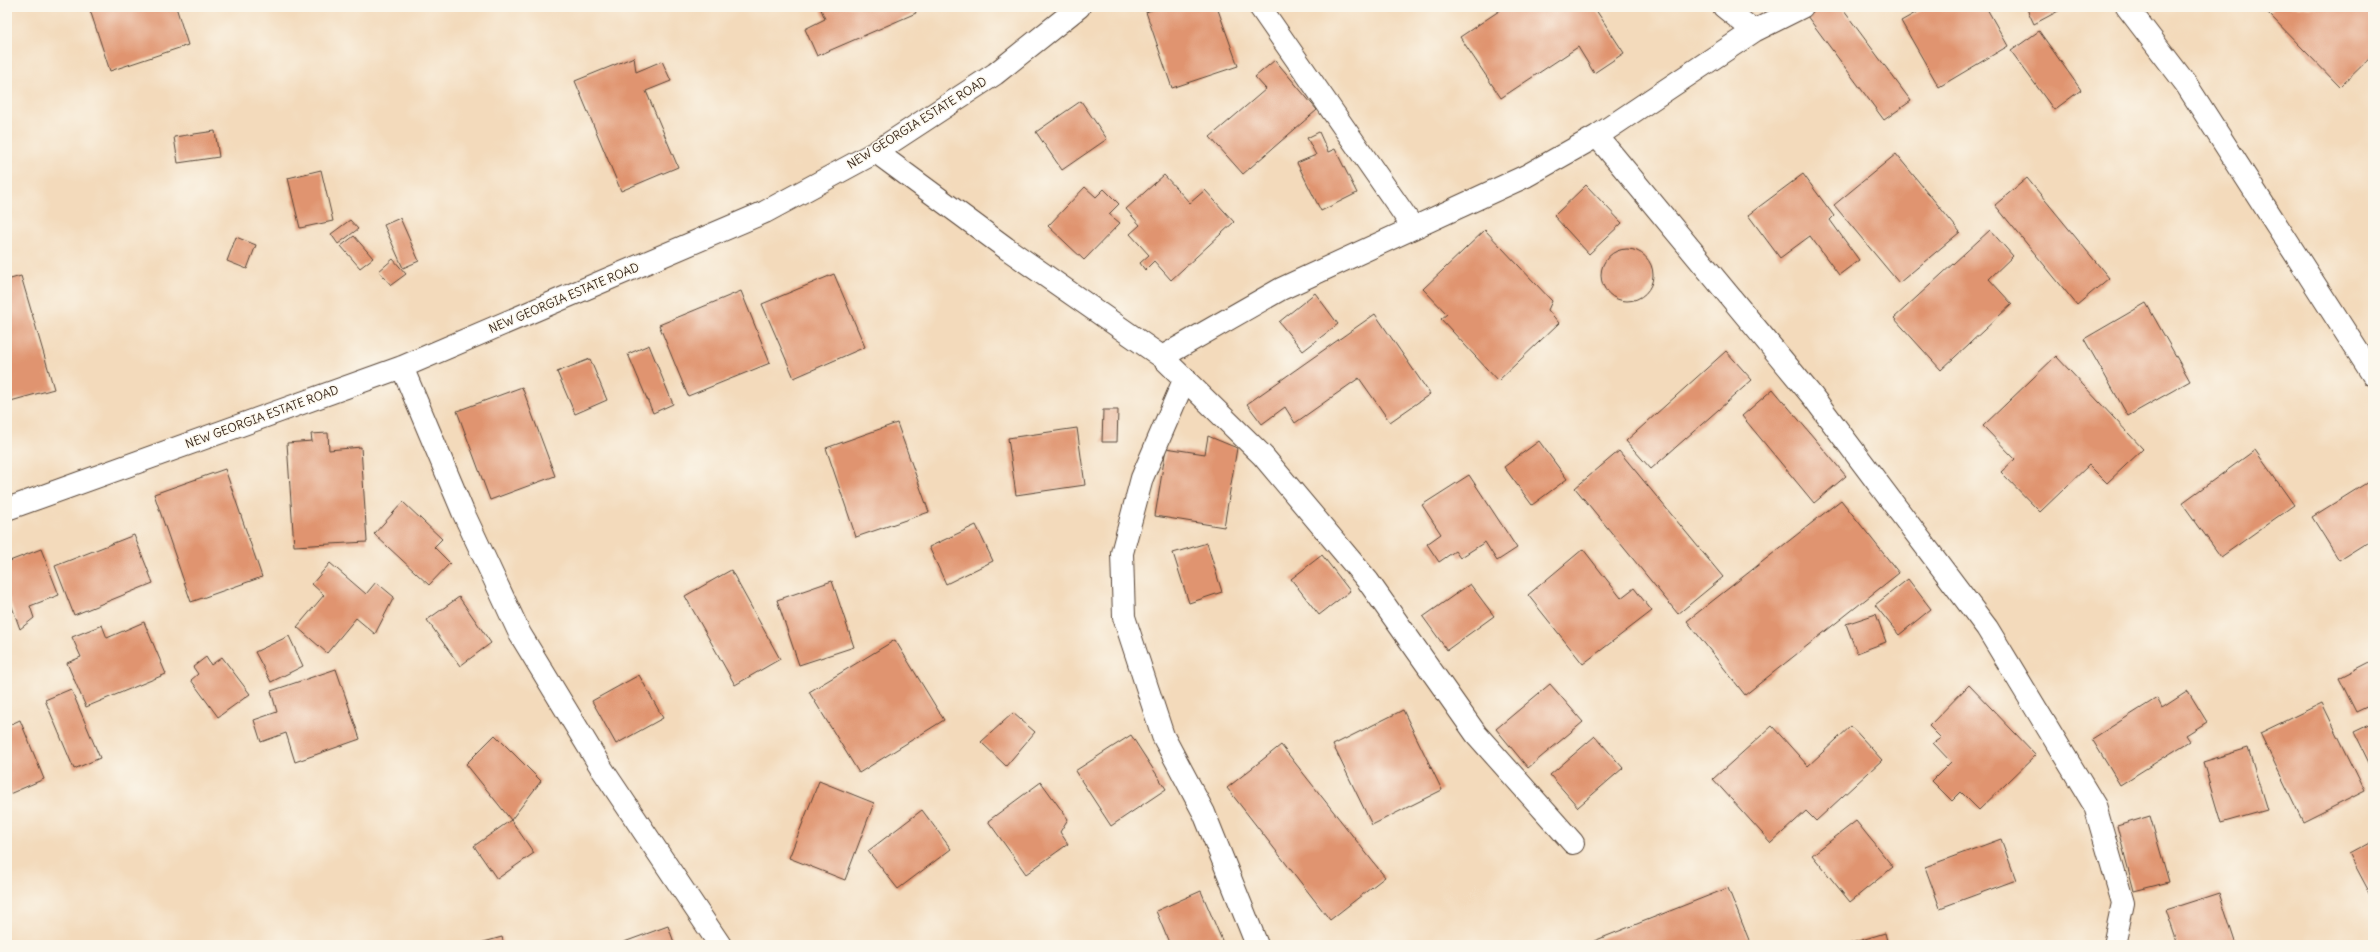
<svg xmlns="http://www.w3.org/2000/svg" width="2380" height="952" viewBox="0 0 2380 952" font-family="Delius,sans-serif">
	<rect width="100%" height="100%" fill="#fbf7ec"/>
	<filter id="ink" filterUnits="userSpaceOnUse"><feTurbulence type="fractalNoise" baseFrequency=".025" numOctaves="2"/><feDisplacementMap in="SourceGraphic" scale="8" xChannelSelector="R" yChannelSelector="G"/><feConvolveMatrix kernelMatrix="1 2 1 2 8 2 1 2 1" color-interpolation-filters="sRGB"/></filter>
	<filter id="wash" filterUnits="userSpaceOnUse"><feTurbulence type="fractalNoise" baseFrequency=".012" numOctaves="4" result="noise"/><feDisplacementMap in="SourceGraphic" scale="16" xChannelSelector="R" yChannelSelector="G"/><feGaussianBlur stdDeviation="0.9" result="paint"/><feColorMatrix in="noise" values="0 0 0 0 0 0 0 0 0 0 0 0 0 0 0 0 0 1.4 0 .05"/><feComposite in="paint" operator="in"/></filter>
	<g filter="url(#wash)">
		<rect width="100%" height="100%" fill="#f3dabb"/>
		<g id="blocks">
			<!-- building -->
			<path fill="#e0946f" d="M89,7H176L188,45L110,71Z
				M820,7H914L916,13L817,56L805,29L825,19Z
				M1160,7H1217L1238,66L1172,88L1146,12Z
				M1505,7H1594L1624,53L1594,73L1578,47L1501,98L1460,37Z
				M1819,7H1841L1911,101L1884,120L1807,16Z
				M1926,7H1986L2008,46L1939,87L1901,21Z
				M2026,7H2063L2064,8L2034,24Z
				M2274,7H2373V55L2340,87L2268,13Z
				M2039,31L2081,90L2054,110L2011,51Z
				M634,57L636,72L662,61L671,81L646,91L678,167L621,191L575,81Z
				M1275,60L1317,110L1243,174L1210,137L1266,89L1255,77Z
				M1081,101L1107,139L1062,170L1036,132Z
				M215,131L219,157L178,163L174,137Z
				M1319,132L1328,152L1335,149L1357,193L1321,211L1297,163L1316,155L1307,138Z
				M1896,154L1960,232L1899,283L1834,205Z
				M321,170L333,221L300,228L288,178Z
				M1803,174L1834,216L1830,220L1859,260L1839,275L1810,236L1780,258L1748,215Z
				M1164,175L1190,203L1205,190L1234,222L1171,280L1154,261L1145,270L1140,263L1149,255L1130,234L1140,225L1126,209Z
				M2027,178L2109,278L2077,305L1995,205Z
				M1586,185L1622,223L1589,254L1554,216Z
				M1085,187L1096,197L1104,189L1119,204L1109,214L1120,223L1084,260L1048,226Z
				M400,218L419,261L403,268L384,225Z
				M350,220L358,229L338,244L331,234Z
				M1485,230L1552,301L1548,310L1559,323L1498,381L1441,319L1447,314L1423,289Z
				M1990,230L2013,256L1989,279L2012,304L1941,370L1894,318Z
				M354,236L373,258L360,268L341,246Z
				M236,237L256,245L247,269L227,261Z
				M1601 275a26 26 0 1 1 52 0a26 26 0 1 1-52 0Z
				M393,259L406,274L391,285L379,271Z
				M834,274L865,347L794,378L762,304Z
				M21,276L54,389L7,402V280Z
				M741,291L770,363L688,396L659,325Z
				M1315,293L1338,324L1303,351L1279,322Z
				M2146,303L2190,381L2128,416L2084,339Z
				M1375,314L1430,394L1390,422L1359,378L1295,423L1285,407L1262,424L1247,404Z
				M649,345L673,404L653,413L628,354Z
				M1726,351L1752,380L1651,469L1626,441Z
				M2056,356L2143,449L2107,483L2089,465L2040,512L2001,472L2015,459L1983,426Z
				M590,359L607,400L575,414L557,372Z
				M522,387L555,476L490,500L457,411Z
				M1773,389L1846,476L1814,503L1742,416Z
				M1103,410H1118L1117,442H1102Z
				M897,423L929,512L856,537L826,448Z
				M1077,428L1085,485L1016,495L1008,438Z
				M328,433L329,450L361,447L367,542L294,546L287,443L312,441L311,434Z
				M1208,436L1237,448L1224,527L1155,516L1166,448L1205,454Z
				M1539,441L1567,479L1532,505L1504,467Z
				M2255,450L2294,505L2221,557L2182,503Z
				M1619,451L1723,577L1678,614L1575,488Z
				M225,469L262,577L191,602L154,494Z
				M1469,475L1517,548L1497,561L1485,542L1460,558L1455,551L1439,562L1427,544L1441,534L1422,505Z
				M2373,479V544L2371,540L2339,560L2312,517Z
				M1841,500L1899,573L1745,695L1687,621Z
				M403,502L442,539L434,547L450,563L429,585L374,534Z
				M976,525L993,561L946,584L929,547Z
				M134,535L153,583L74,615L55,566Z
				M1207,543L1222,592L1189,603L1173,553Z
				M41,549L59,595L30,606L34,618L20,629L7,593V562Z
				M1583,549L1621,598L1634,588L1652,611L1583,664L1528,595Z
				M1322,555L1350,591L1319,615L1291,579Z
				M330,563L366,594L376,582L394,597L375,634L356,618L327,653L297,627L324,595L312,584Z
				M731,570L780,659L735,685L685,596Z
				M1908,579L1931,609L1899,635L1875,605Z
				M832,581L854,647L799,665L777,600Z
				M1470,584L1494,616L1447,650L1423,617Z
				M459,597L491,643L460,666L427,620Z
				M1876,614L1886,642L1857,653L1846,624Z
				M144,622L166,674L86,707L67,663L81,657L72,637L102,625L107,638Z
				M289,636L303,666L271,682L255,652Z
				M895,640L944,720L859,773L809,692Z
				M206,657L211,665L222,657L250,694L218,717L191,680L198,674L193,667Z
				M2372,661L2373,704L2356,712L2339,678Z
				M336,669L360,739L295,762L286,733L261,742L254,720L277,712L271,691Z
				M639,675L663,718L616,744L592,701Z
				M1550,684L1583,722L1528,768L1496,729Z
				M1969,685L2036,755L1979,810L1961,792L1952,801L1932,781L1951,762L1933,743L1941,738L1929,726Z
				M71,689L100,758L74,769L45,700Z
				M2188,691L2207,722L2186,735L2190,741L2120,785L2092,739L2157,698L2162,708Z
				M2322,703L2365,791L2303,822L2260,733Z
				M1403,710L1442,790L1372,825L1333,745Z
				M1013,713L1035,732L1006,766L981,742Z
				M20,720L44,779L7,795V726Z
				M2373,723V771L2354,732Z
				M1772,726L1808,766L1851,726L1882,760L1816,821L1806,811L1771,843L1713,779Z
				M495,735L541,781L511,820L466,764Z
				M1131,735L1166,789L1111,826L1075,771Z
				M1595,736L1623,768L1578,807L1550,775Z
				M1281,745L1385,877L1330,920L1227,788Z
				M2248,748L2267,810L2221,823L2203,762Z
				M819,781L874,803L845,880L789,858Z
				M1041,782L1068,819L1060,832L1068,844L1026,874L988,821Z
				M922,810L951,849L898,889L868,851Z
				M2150,816L2169,882L2134,891L2117,826Z
				M511,820L534,853L497,879L474,846Z
				M1856,821L1893,867L1850,902L1812,855Z
				M2001,839L2016,880L1940,908L1925,867Z
				M2373,841V899L2349,854Z
				M1728,888L1751,945H1596L1594,941Z
				M1201,891L1224,945H1170L1156,911Z
				M2219,893L2236,945H2178L2166,910Z
				M668,926L675,945H616Z
				M1885,933L1888,945H1845Z
				M502,937L504,945H473Z"/>
		</g>
	</g>
	<g filter="url(#ink)">
		<use href="#blocks" fill-opacity="0" stroke="#574436" stroke-width="1"/>
		<g fill="none" stroke-linecap="round" stroke-linejoin="round">
			<!-- minor casing -->
			<g stroke="#574436" stroke-width="24">
				<path id="minor" d="M1260,7L1413,227
					M1724,7L1754,31
					M2127,7L2186,84L2373,375
					M1597,136L1813,397L1987,628L2095,806L2123,903L2114,945
					M876,152L1006,248L1162,357L1263,456L1368,581L1476,734L1573,843
					M1162,357L1281,289L1526,176L1597,136L1754,31L1802,7
					M402,367L463,512L520,634L602,769L720,945
					M1185,378L1142,478L1122,553L1124,617L1163,736L1204,813L1257,945
					M7,509L402,367L765,212L876,152L995,74L1079,7"/>
			</g>
			<!-- minor -->
			<use href="#minor" stroke="#fff" stroke-width="22"/>
		</g>
	</g>
	<g text-anchor="middle" stroke-width="3" stroke-linejoin="round" paint-order="stroke">
		<!-- street labels -->
		<g font-size="12" fill="#3b2a1e" stroke="#fbf7ec">
			<text transform="translate(917 123) rotate(-32)" y="4">NEW GEORGIA ESTATE ROAD</text>
			<text transform="translate(564 298) rotate(-23)" y="4">NEW GEORGIA ESTATE ROAD</text>
			<text transform="translate(262 417) rotate(-20)" y="4">NEW GEORGIA ESTATE ROAD</text>
		</g>
	</g>
	<!-- margin -->
	<rect width="2380" height="952" fill="none" stroke="#fbf7ec" stroke-width="24"/>
</svg>
